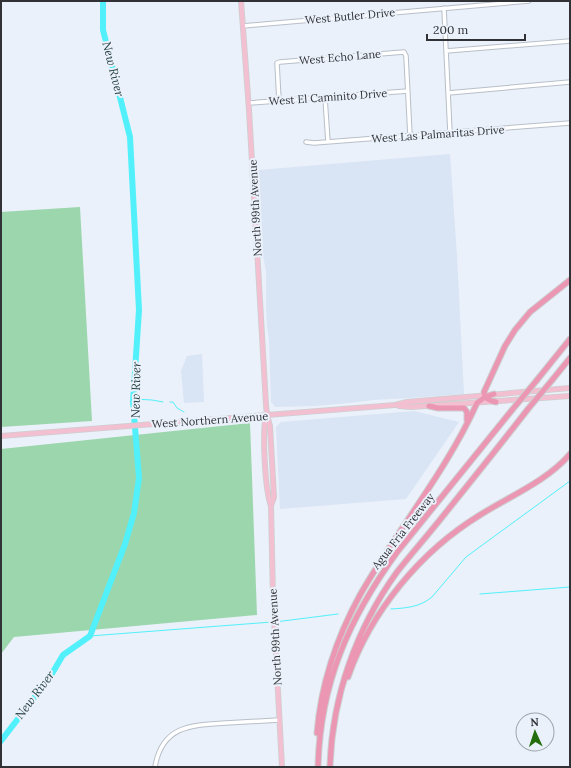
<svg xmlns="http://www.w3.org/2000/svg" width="571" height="768" viewBox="0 0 571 768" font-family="Lora,serif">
	<rect width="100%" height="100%" fill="#eaf1fa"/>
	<!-- built -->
	<path fill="#d9e4f4" d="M450,154L457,256L464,394L411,398L373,400L349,403L315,406L275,407L271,402L269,339L267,326L266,309V271L263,256L259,170Z
		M202,354L204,402L184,403L181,371L187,356Z
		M414,411L459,422L406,499L280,509L276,427L281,422Z"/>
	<!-- green -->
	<path fill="#9cd6ac" d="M80,207L92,421L1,427V212Z
		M250,423L257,615L14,637L1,654V449Z"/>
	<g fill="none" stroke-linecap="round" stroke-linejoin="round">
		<!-- stream -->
		<path stroke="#52f0fb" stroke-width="1" d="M134,399L152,400L163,402
			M170,402H173L177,408L184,412
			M480,594L570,587
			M391,609C407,608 420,607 432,597L466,557L570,481
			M275,622L338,614
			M90,636L272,622"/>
		<!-- river -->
		<path stroke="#52f0fb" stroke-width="6" d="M1,741L50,677L63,655L90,636L125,544L134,513L139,478L133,402L139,310L130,137L103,30V1"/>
		<!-- minor casing -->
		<g stroke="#b9bfc8" stroke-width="5.5">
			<path id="minor" d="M444,8L450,133
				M243,26L529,1
				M446,51L570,41
				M448,93L570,82
				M325,98L328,142
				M279,101L277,63L280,62L404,52L406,56L410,136
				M249,103L408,91
				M306,142L314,143L570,123
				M155,767C162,725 192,725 226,723C244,722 262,721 279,720"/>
		</g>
		<!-- major casing -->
		<g stroke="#cdcecf" stroke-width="6">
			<path id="major" d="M241,1L249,110L266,405L267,415L270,426L274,497L271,506
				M399,406L411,407L570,396
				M266,416C262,433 265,490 271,506L273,598L282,767
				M1,436L395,405L407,402L570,388"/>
		</g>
		<!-- highway casing -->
		<g stroke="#cdcecf" stroke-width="7">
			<path id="highway" d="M553,379L570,358
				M537,380L570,339
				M496,402C490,401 484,399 484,392L505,346L515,330L530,312L570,280
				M429,406L438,408H464L467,412V420
				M348,677C371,611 421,551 480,515C510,496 547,481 570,454
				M317,733C321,685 337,637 360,595C397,530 446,472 477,403L485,397L494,394
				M318,767C320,683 349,618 398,551L512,410
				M330,767C332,697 356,629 397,572C412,553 428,535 443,516C472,480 500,445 528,409"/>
		</g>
		<!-- minor -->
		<use href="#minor" stroke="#fff" stroke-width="3.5"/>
		<!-- major -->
		<use href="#major" stroke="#f3c0d1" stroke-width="4.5"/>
		<!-- highway -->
		<use href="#highway" stroke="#eb96b2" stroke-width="5"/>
		<!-- highway-bridge casing -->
		<g stroke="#cdcecf" stroke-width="7" stroke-linecap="butt">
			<path id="highway-bridge" d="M528,409L553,379
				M512,410L537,380"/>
		</g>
		<!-- highway-bridge -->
		<use href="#highway-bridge" stroke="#eb96b2" stroke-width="5"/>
	</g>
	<g text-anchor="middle" stroke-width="4" stroke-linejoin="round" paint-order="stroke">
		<!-- street labels -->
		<g font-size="11" fill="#303236" stroke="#eaf1fa">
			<text transform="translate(350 16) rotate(-5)" y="4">West Butler Drive</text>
			<text transform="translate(340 57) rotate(-5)" y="4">West Echo Lane</text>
			<text transform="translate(328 97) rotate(-4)" y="4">West El Caminito Drive</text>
			<text transform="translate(438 134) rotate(-4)" y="4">West Las Palmaritas Drive</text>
			<text transform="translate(255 208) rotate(-93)" y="4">North 99th Avenue</text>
			<text transform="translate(210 420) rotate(-4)" y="4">West Northern Avenue</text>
			<text transform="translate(403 531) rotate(-52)" y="4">Agua Fria Freeway</text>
			<text transform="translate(275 637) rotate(-93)" y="4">North 99th Avenue</text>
		</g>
		<!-- water labels -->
		<g font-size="12" font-style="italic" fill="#274143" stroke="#eaf1fa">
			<text transform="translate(113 69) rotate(76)" y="4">New River</text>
			<text transform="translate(136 390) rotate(-89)" y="4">New River</text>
			<text transform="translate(35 695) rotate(-53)" y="4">New River</text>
		</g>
	</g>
	<!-- border -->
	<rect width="571" height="768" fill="none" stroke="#303236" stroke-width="4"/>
	<!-- north arrow -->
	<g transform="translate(535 732) rotate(357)"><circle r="19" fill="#eaf1fa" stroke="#a0a5ac"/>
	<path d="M0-3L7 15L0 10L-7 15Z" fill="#246e0e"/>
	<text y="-6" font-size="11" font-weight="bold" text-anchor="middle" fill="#303236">N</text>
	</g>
	<!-- scale -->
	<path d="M427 34v6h98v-6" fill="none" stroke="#303236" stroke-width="2"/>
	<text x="433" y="34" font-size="12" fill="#303236" stroke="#eaf1fa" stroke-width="3" paint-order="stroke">200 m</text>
</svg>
